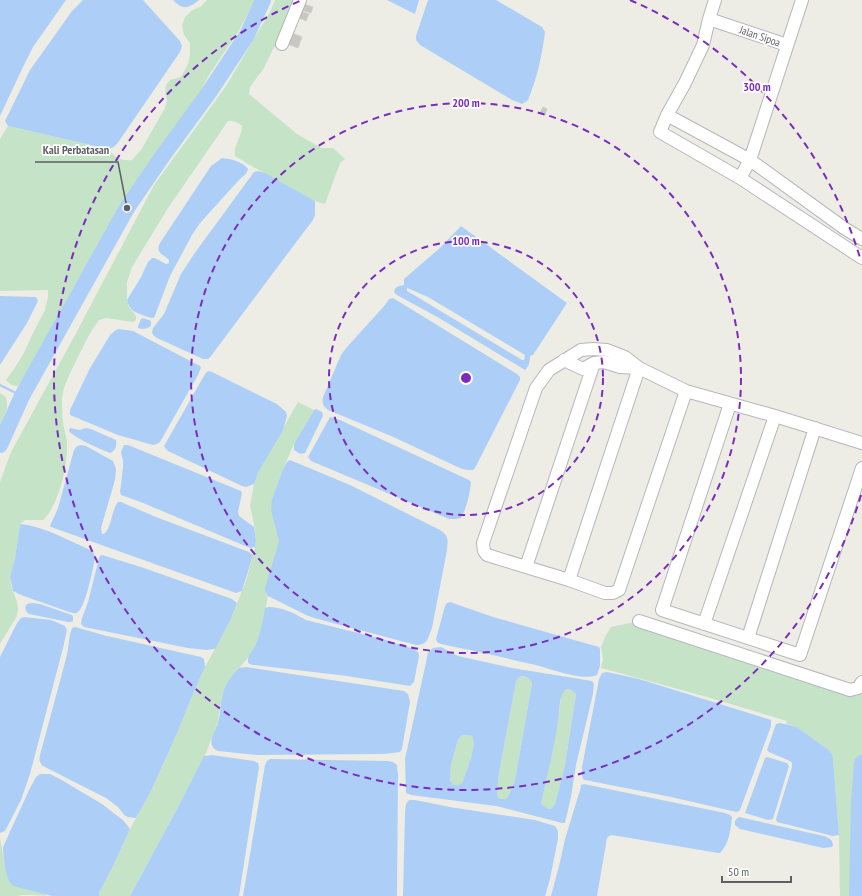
<svg xmlns="http://www.w3.org/2000/svg" width="862" height="896" viewBox="0 0 862 896" font-family="'PT Sans Narrow',sans-serif">
	<rect width="100%" height="100%" fill="#eeede5"/>
	<!-- green -->
	<path fill="#c4e3c7" d="M207,0H255L238,32L209,75L200,93L187,112L178,124L114,221L93,260L73,288L41,349L21,382L18,386C12,386 10,384 6,380L14,369L24,353L34,331L45,310L48,297V290L0,291V139L8,126L108,149C117,158 118,161 132,160L141,150L165,108L167,100L165,93L166,85L170,80L181,77L188,64L190,54V43L184,35L182,25L185,17L191,11L200,7Z
		M275,0H295L278,43L273,49L264,68L250,87L249,94L297,134L321,148H333L345,159L340,163L325,204L315,201L248,164L235,156C233,146 242,136 242,126C238,122 235,121 228,121L168,208L132,267L127,282V300L129,307L136,316V320L133,322L106,318L99,320C91,330 85,343 79,355C73,368 62,386 62,400C62,409 62,419 64,428C65,433 67,438 67,443C68,465 59,505 43,520H25L20,524L15,558L10,577L11,585L17,602L18,609L17,616L0,644V482L11,452L74,337L154,185L226,86L271,10Z
		M0,393L6,397L7,403V408L0,428Z
		M298,402L314,410L294,444L283,469L272,499L279,541L265,592L268,596L263,623L256,645L252,653L233,675L222,695L218,721L206,753L178,807L130,896H99L100,891L113,866L130,829L151,791L179,729L190,701L205,667L231,619L246,581L253,555L256,542L254,524L250,506L254,484L259,471Z
		M639,621L850,690L862,682V896H840L839,835L833,758L832,754L829,750L797,727L786,724L787,721L707,697L601,668L603,659L601,647L605,637L611,627Z
		M522,676L530,679L532,683L515,780L508,797L505,799H500L497,796L499,773L516,682L518,678Z
		M566,689L571,690L576,694L565,765L555,804L552,808L549,809L541,804L559,716L561,697L562,692Z
		M462,735H469L472,736L474,743L471,758L462,783C459,786 457,785 453,785L450,780L451,765L458,740Z
		M0,839C4,853 3,873 12,885L45,894L46,896C40,896 23,894 18,896H0Z"/>
	<!-- water -->
	<path fill="#adcff7" fill-rule="evenodd" d="M0,0H66L33,47L23,67L0,116Z
		M83,0H143L180,41L182,46L180,52L117,144L112,148L108,149L8,126L5,121L30,70L72,11Z
		M173,0H199C188,9 183,10 173,0Z
		M387,0H419L415,14Z
		M428,0H496L542,27L545,32C542,56 537,78 528,100L522,104L512,100L420,45L416,40V36Z
		M222,158C231,159 242,161 248,169C247,174 242,177 239,180L200,223L192,235L170,276L154,318C151,318 148,317 145,316C134,312 130,311 127,300L141,277L148,262L152,258H155L166,264L169,263V260C163,254 155,253 160,243L211,166Z
		M258,171L265,173L315,201V215L313,220L285,257L211,356L208,359H203L157,338L153,335L152,332L153,328L164,314L181,274L194,254L254,172Z
		M461,226L567,303L533,355L530,356C530,362 529,366 525,370L439,318L397,295L394,292C395,286 399,286 404,285V279L441,247ZM407,288L428,297L525,355L524,360H522L409,292L407,291Z
		M0,296L36,297L38,301L27,323L0,365Z
		M393,298L517,374L520,377V380L475,468L473,470H468L462,469L391,436L328,410C323,406 322,404 323,397L341,355L347,347L385,305L389,299Z
		M143,318L151,321V326C147,329 143,330 138,328V326L141,319Z
		M119,329L133,331L200,366L201,368L198,375L160,442L157,444L153,445L118,435L70,415V410L89,370L110,335L116,330Z
		M208,371L212,372L277,404L286,412L287,416L283,430L259,471L254,484L246,487L242,486L168,451L165,448L164,446L205,374Z
		M316,409L322,412L323,416L305,453L300,454L294,450V444L314,410Z
		M330,417L340,420L469,480L471,482C470,494 467,507 461,518L455,519H449L311,461L308,457Z
		M70,428L80,430L86,428L91,429L116,440C117,445 116,451 110,453C102,450 74,438 69,431Z
		M80,445L86,446L113,461L116,469L115,480L101,528L102,534H104C112,527 111,511 118,502H121L156,517L249,552L253,555L242,591L236,593L51,527L50,526L58,508L74,450L76,447Z
		M124,445H128L241,491L242,493L238,512L239,516L254,527L256,541L255,547L250,548L143,503L121,495L120,492L123,467V461L121,452Z
		M290,460L350,485L440,530C449,536 448,540 447,550L432,628C428,638 428,645 416,645L314,618L306,615L268,596L265,592V588L279,541L271,510L272,499L283,469L287,462Z
		M20,524C43,526 68,540 90,550L94,553L95,559C93,567 85,612 76,613C74,614 72,612 69,612L21,595L13,591L10,577L15,558Z
		M102,555L141,567L232,599L237,603L231,619L215,649L207,650L188,648L84,627L81,624L82,618L88,602L99,558L100,556Z
		M450,602L493,617L599,647L600,649V666L597,675C582,682 547,667 531,664C501,657 471,650 441,644L437,642L436,639L445,606L447,603Z
		M32,603L40,604L72,615L73,617V621L71,622H68L29,614C25,611 24,608 27,604Z
		M268,607C282,607 294,613 306,620L382,639L414,649L418,652L419,656L414,682L410,686L347,676L253,665C250,664 248,664 248,661C247,657 253,650 255,646C260,635 263,621 265,608Z
		M24,617L51,620L65,626L67,630L63,648L30,774L21,800L5,831L0,833V657L17,623L21,618Z
		M75,627L107,636L201,657L204,659L205,667L190,701L179,729L151,791L136,818L128,817L124,815L118,807L106,798L43,766C39,762 39,760 40,755L67,655L70,634L72,628Z
		M441,647L458,656L512,668L592,681L594,684L593,694L576,765L571,797L565,823H562L496,806L411,795L406,793L405,759L428,653L433,648ZM522,676C527,677 530,679 532,683L515,780L508,797L505,799H500L497,796L499,773L516,682L518,678ZM566,689L571,690L576,694L565,765L555,804L552,808L549,809L541,804C547,775 555,745 559,715C560,707 559,695 566,689ZM462,735H468L472,736L474,743L471,758L462,783C459,786 457,785 453,785L450,780L451,765L458,740Z
		M246,667L404,691L408,694L410,702L402,749L400,752L385,754L257,755L218,751C204,745 216,731 218,722C221,714 220,705 222,697C224,686 231,676 239,668Z
		M607,672L639,679L771,720V726L740,810L737,812L732,811L671,797L585,780L583,779L582,775V767L599,679L602,673Z
		M780,723L797,727L829,750L832,754L833,758L839,835L833,836L777,822L776,819L792,767V763L790,761L769,752L767,750L776,724Z
		M212,755L254,761L258,763L259,767L239,896H130L178,807L204,756Z
		M767,757L787,763L789,766L773,819L768,820L745,813L765,758Z
		M270,759L388,761L393,762L397,765L398,775L397,896H243L265,765L267,761Z
		M40,774H50L60,779L102,804L124,821L130,829L113,866L100,891L99,896H52L17,887C14,886 11,885 9,881C5,873 3,856 3,847L30,788L36,777Z
		M584,784L725,813L730,815L732,817C731,828 729,845 720,853H718L612,835L609,836L607,838L597,896H551L560,862L565,839L580,790L581,785Z
		M409,800H415L450,807L535,820L555,826L558,831V839L550,879L545,896H403L405,812L406,804Z
		M739,817L824,836C829,838 832,839 833,845L832,847L823,848L740,829L735,825C734,821 736,819 739,817Z"/>
	<g fill="none" stroke-linecap="round" stroke-linejoin="round">
		<!-- stream -->
		<path stroke="#adcff7" stroke-width="2.5" d="M0,385L22,396"/>
		<!-- river -->
		<path stroke="#adcff7" stroke-width="16" d="M0,445L22,396L127,208L164,154L208,94L247,35L263,0
			M857,896L859,803L862,763"/>
	</g>
	<!-- building -->
	<path fill="#c9c7c2" stroke="#d2cfc4" d="M301,3L313,7L311,13L299,9Z
		M298,10L309,14L306,21L295,16Z
		M289,32L302,37L298,48L285,43Z
		M543,107L547,109L545,115L540,113Z"/>
	<g fill="none" stroke-linecap="round" stroke-linejoin="round">
		<!-- minor casing -->
		<g stroke="#b5b7bb" stroke-width="14">
			<path id="minor" d="M715,0L709,19L703,45L685,83L667,115L660,132L740,178L862,258
				M709,19L787,45
				M282,44L300,0
				M667,115L750,160L844,228L862,239
				M740,178L750,160L802,0
				M564,360L583,369L594,363L604,362L620,367L639,368
				M686,391L619,590L613,593H605L569,580L487,555L484,551L483,543L536,388L549,370L581,350L593,349L607,350L625,357L639,368L686,391L775,416L862,443
				M730,404L662,610L800,655L862,468
				M526,567L594,363
				M569,580L639,368
				M639,621L850,690L858,688L862,682
				M704,624L775,416
				M748,638L815,428"/>
		</g>
		<!-- minor -->
		<use href="#minor" stroke="#fff" stroke-width="12"/>
	</g>
	<!-- distance rings -->
	<g fill="none" stroke="#7b2cbf" stroke-width="2" stroke-dasharray="7 5">
		<circle cx="466" cy="378" r="137"/>
		<circle cx="466" cy="378" r="275"/>
		<path d="M861 495A412 412 0 1 1 302 0M630 0A412 412 0 0 1 861 261"/>
	</g>
	<g text-anchor="middle" stroke-width="3.5" stroke-linejoin="round" paint-order="stroke">
		<!-- street labels -->
		<g font-size="11" fill="#5d5f64" stroke="#fff">
			<text transform="translate(760 36) rotate(19)" y="4">Jalan Sipoa</text>
		</g>
	</g>
	<circle cx="466" cy="378" r="6" fill="#7b2cbf" stroke="#fff" stroke-width="2"/>
	<g font-size="12" text-anchor="middle" font-weight="bold" fill="#7b2cbf" stroke="#fff" stroke-width="3.5" stroke-linejoin="round" paint-order="stroke">
		<text x="757" y="91">300 m</text>
		<text x="466" y="107">200 m</text>
		<text x="466" y="245">100 m</text>
	</g>
	<!-- callouts -->
	<path fill="none" stroke="#5d5f64" stroke-width="1.5" d="M127 208L118 162H35"/>
	<circle fill="#5d5f64" stroke="#fff" stroke-width="1.5" cx="127" cy="208" r="4"/>
	<g font-size="12" text-anchor="middle" font-weight="bold" fill="#5d5f64" stroke="#fff" stroke-width="3.5" stroke-linejoin="round" paint-order="stroke">
		<text x="76" y="154">Kali Perbatasan</text>
	</g>
	<!-- scale -->
	<path d="M722 876v6h69v-6" fill="none" stroke="#5d5f64" stroke-width="2"/>
	<text x="728" y="876" font-size="12" fill="#5d5f64" stroke="#ffffff" stroke-width="3" paint-order="stroke">50 m</text>
</svg>
